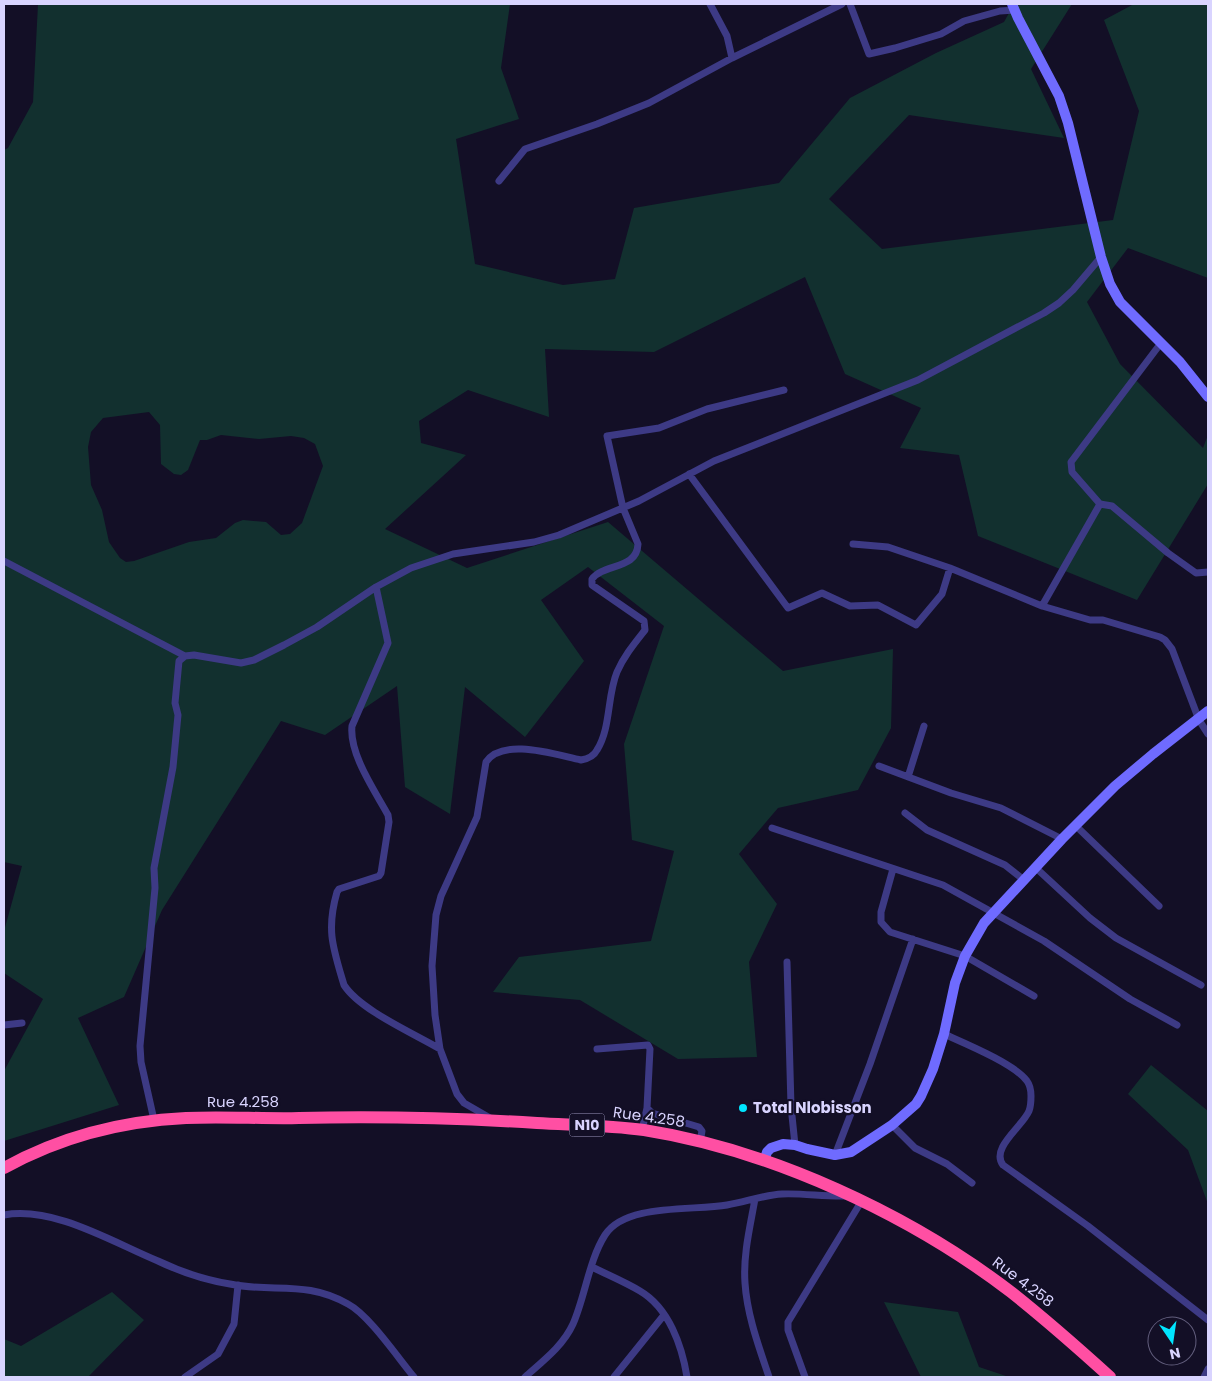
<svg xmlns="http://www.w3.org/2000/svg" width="1212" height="1381" viewBox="0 0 1212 1381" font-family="Poppins,sans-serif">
	<rect width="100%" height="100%" fill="#130f26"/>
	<!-- green -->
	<path fill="#12302f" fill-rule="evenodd" d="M38,4H510L501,68L519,119L456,139L475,264L563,285L615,279L634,208L779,183L850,98L936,53L1004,22L1014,4H1072L1031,69L1064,138L909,115L829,199L882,249L1113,220L1139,111L1104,20L1134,4H1208V278L1128,248L1087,302L1120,364L1203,448L1208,435V484L1137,600L978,536L959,455L900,448L921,408L845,374L805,277L654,352L545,349L549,417L468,390L419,421L421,443L466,455L385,529L467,568L608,522L783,671L893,649L891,728L858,790L778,808L739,854L777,904L749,962L757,1057L678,1059L580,1000L493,992L519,957L651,941L674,851L632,840L624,744L664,626L588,567L541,600L584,661L525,737L465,687L450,814L405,787L397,686L325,735L281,721L162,910L124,997L78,1018L119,1105L4,1141V1071L43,999L4,973V931L22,866L4,862V150L8,148L33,102ZM149,412L160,425L161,464L174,474L181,475L188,470L200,440H207L221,435L259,439L291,436L304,438L315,444L323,466L302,523L290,534L281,535L266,522L243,520L235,523L216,538L189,542L134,561L126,562L120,558L109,542L102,510L91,485L88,447L91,432L103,418Z
		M1151,1065L1208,1111V1204L1188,1150L1128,1094Z
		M112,1292L144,1320L88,1377H4V1339L21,1346Z
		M884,1302L958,1312L979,1367L1009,1377H921Z"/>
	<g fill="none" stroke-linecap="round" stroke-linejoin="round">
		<!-- street -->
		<path stroke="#3d3a85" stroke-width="7" d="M710,4L727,36L732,58
			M850,4L869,54L895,48L941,34L964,21L1000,11L1015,10
			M499,181L525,149L597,124L649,103L732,58L842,4
			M689,474L788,608L822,593L850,606L878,605L916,625L942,594L950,568
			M1100,504L1112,506L1168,553L1196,573L1208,572
			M853,544L888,547L950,568L1042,606L1100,504L1072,472L1071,462L1161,343
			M4,561L185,656
			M376,587L388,643L352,726C349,754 375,791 388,815L389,822L381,873L379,876L339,889L337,892C326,930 333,948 344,985C360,1010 413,1033 440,1049
			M1042,606L1090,620H1103L1160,637L1165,640L1172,649L1199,720L1208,734
			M879,766L951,793L1001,808L1062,839
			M908,777L924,726
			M905,813L927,830L1005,865L1024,880
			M1076,826L1159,906
			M772,828L943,885L1044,941L1130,999L1177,1025
			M1036,868L1090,918L1116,938L1201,985
			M893,869L881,912V922L890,932L965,956L1034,996
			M787,962L791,1106L795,1145
			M4,1025L22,1023
			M944,1034C964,1043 1015,1064 1027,1081C1030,1085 1031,1090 1031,1096C1031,1101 1031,1106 1029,1111C1023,1126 990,1148 1003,1165L1088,1226L1208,1320
			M597,1049L648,1045L650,1049L647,1108L652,1113L699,1127L702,1131L700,1142
			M490,1118L464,1103L457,1094L440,1049L435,1015L432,966L436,915L441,896L477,817L486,762C503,737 556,755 581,760C587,759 594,756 597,750C611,728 607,696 617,672C624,656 634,644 645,630L644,621L592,585V579C604,563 637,570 638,544L623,508L607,436L659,428L707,409L784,390
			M154,1120L141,1062L140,1046L155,888L154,868L173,767L178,715L175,703L179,661L185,656L194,655L241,663L254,660L284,645L317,627L376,587L411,568L453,554L534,542L559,535L639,501L714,461L918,380L1044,313L1059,303L1073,290L1101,257
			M892,1125L915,1148L947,1164L972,1183
			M642,1130L647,1108
			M835,1155L870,1064L913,939
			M755,1199C750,1227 743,1255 745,1283C747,1315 759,1347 769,1377
			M4,1215C54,1206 112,1242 158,1261C181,1272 205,1280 230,1284C274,1293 306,1280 348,1304C369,1315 398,1358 414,1377
			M592,1267C608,1275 625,1282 640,1291C669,1308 682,1346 687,1377
			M185,1377L218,1354L234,1324L238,1285
			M525,1377C543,1361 563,1346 573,1324C585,1297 589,1260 605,1235C625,1203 694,1211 727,1205C745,1202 764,1195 782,1194C804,1193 825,1197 847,1196
			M614,1377L664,1315
			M805,1377L788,1330V1322L861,1202
			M1204,1377L1208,1369"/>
		<!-- secondary -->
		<path stroke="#6f6bff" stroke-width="10" d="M1012,4L1018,18L1059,96L1068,123L1101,257L1110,284L1120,302L1180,362L1208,397
			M764,1161L767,1152L771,1148L783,1144L795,1145L807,1149L835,1155L851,1152L892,1125L916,1104L921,1096L933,1069L944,1034L955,983L965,956L984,923L1062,839L1115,786L1153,754L1208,711"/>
		<!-- highway -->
		<path stroke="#ff4fa3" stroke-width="12" d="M4,1168C60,1137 122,1121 186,1118C223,1116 261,1119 299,1118C378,1116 458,1118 537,1123C572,1125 609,1125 644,1130C771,1150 909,1214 1011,1292C1045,1319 1078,1348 1110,1377"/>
	</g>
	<!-- markers -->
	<circle fill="#00e5ff" stroke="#130f26" stroke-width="2" cx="743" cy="1108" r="5"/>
	<g text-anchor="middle" stroke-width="4.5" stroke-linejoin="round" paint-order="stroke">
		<!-- shield labels -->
		<rect fill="#130f26" stroke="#9e99be" stroke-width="1" x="569.5" y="1113.5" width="35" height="23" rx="4"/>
		<g font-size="14" font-weight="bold" fill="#d9d4ff">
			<text x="587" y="1130">N10</text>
		</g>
		<!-- street labels -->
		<g font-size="15" fill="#d9d4ff" stroke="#130f26">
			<text x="243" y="1107">Rue 4.258</text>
			<text transform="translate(649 1117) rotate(8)" y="5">Rue 4.258</text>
			<text transform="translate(1023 1282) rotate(37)" y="5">Rue 4.258</text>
		</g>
		<!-- poi labels -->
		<g font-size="15" font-weight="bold" fill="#d9d4ff" stroke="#130f26" text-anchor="start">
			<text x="753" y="1113">Total Nlobisson</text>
		</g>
	</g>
	<!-- border -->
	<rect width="1212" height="1381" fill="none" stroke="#d9d4ff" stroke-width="10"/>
	<!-- north arrow -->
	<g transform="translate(1172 1341) rotate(167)"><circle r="24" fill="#130f26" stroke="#625e7d"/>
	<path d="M0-4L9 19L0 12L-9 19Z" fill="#00e5ff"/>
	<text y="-8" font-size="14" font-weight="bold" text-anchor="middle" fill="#d9d4ff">N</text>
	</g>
</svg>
